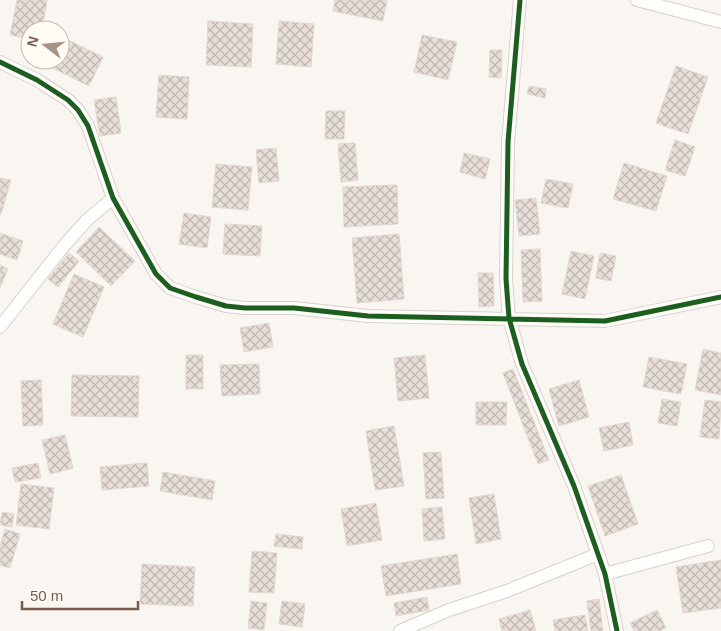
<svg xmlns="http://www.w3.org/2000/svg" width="721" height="631" viewBox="0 0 721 631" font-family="Helvetica,sans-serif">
	<defs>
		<pattern id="building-cross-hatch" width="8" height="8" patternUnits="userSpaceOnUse" patternTransform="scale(1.25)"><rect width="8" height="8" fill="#e6ded7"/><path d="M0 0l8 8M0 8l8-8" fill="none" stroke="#bfb7b1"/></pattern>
	</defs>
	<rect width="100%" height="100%" fill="#f9f5f0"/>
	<!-- building -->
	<path fill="url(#building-cross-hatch)" stroke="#e2d8d2" d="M17,0H47L42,30H30V39L10,35Z
		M335,0H387L383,21L333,11Z
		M208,21L253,24L251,67L206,65Z
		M279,21L314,24L311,67L276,64Z
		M422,35L457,42L448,80L414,72Z
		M68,40L103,57L89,86L53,68L57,60H60V54Z
		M490,50H502L501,78L489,77Z
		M676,66L708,77L688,134L656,123Z
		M159,75L189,77L187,119L156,117Z
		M529,86L546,89L545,98L527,94Z
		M116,97L121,133L100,136L94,100Z
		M326,111H345L344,139H325Z
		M675,140L695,147L685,176L665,170Z
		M355,143L358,180L341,182L338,144Z
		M276,148L279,181L259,183L256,150Z
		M464,153L490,159L485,179L460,172Z
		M624,163L667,176L656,211L613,199Z
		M216,164L252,167L248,210L212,207Z
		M0,178L11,180L1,214H0Z
		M546,179L573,184L568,208L541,203Z
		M397,185L398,224L344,227L343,187Z
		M536,198L540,234L519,236L515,200Z
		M184,213L211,217L207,248L179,244Z
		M225,224L262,226L260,256L223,254Z
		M99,227L135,261L111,286L76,252Z
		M0,233L23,241L17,260L0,254Z
		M399,234L404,299L357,303L352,238Z
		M540,249L542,301L523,302L521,250Z
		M571,251L594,256L585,299L562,294Z
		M69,253L79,261L58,287L48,279Z
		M600,253L616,256L611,281L596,278Z
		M0,265L8,269L0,288Z
		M478,273H493L494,306L479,307Z
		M74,274L104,287L83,337L53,324Z
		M269,323L273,347L244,352L240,328Z
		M703,349L721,353V395L695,390Z
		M186,355H203V389H186Z
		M425,355L429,398L398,401L394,358Z
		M649,357L687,364L681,394L643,387Z
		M259,364L260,394L222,396L220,365Z
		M513,369L549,460L538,464L503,373Z
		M72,375L139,376L138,417L71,416Z
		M41,380L43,425L23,426L21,381Z
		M579,380L589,417L559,426L549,389Z
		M662,399L681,402L677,426L658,423Z
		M705,400L721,402L719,439L700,437Z
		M476,402H507L506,425H476Z
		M629,422L633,445L604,451L599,428Z
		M394,426L404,486L375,490L366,431Z
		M65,435L73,468L50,474L42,440Z
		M441,452L444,498L426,499L423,453Z
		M38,463L41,478L15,482L12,468Z
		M147,463L149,486L102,490L100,467Z
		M163,472L215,481L212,500L160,491Z
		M621,475L638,524L605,536L588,486Z
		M21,484L54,488L49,529L16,525Z
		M494,494L501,539L476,544L469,498Z
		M376,503L382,540L347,546L341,509Z
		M442,507L445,539L424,541L422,509Z
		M2,512L14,514L12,527L0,525Z
		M5,529L20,534L10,568L0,565V546Z
		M276,534L303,537L302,549L274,546Z
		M252,551L277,553L274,593L249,592Z
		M457,554L461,584L386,596L381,566Z
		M721,560V608L683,613L676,567Z
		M142,564L195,567L193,606L140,604Z
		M427,597L429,610L396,616L394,603Z
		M599,599L603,631H591L587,601Z
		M251,601L267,603L264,630L248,628Z
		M282,601L305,604L302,627L279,624Z
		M530,610L536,631H502L499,619Z
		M657,610L666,628L659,631H634L630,623Z
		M585,615L588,631H555L553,620Z"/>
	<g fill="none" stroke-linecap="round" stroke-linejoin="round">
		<!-- street casing -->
		<g stroke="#d7d1cb" stroke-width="14">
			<path id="street" d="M520,0L508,142L506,279L509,318L522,364L574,486L605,574L617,631
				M637,0L721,22
				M0,62L37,80L68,100L78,110L88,126L113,198L156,274L170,288L196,297L226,306L245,308H294L368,316L605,321L721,297
				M0,327L63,247L87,220L113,198
				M605,574L708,546
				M400,631L449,610L507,591L598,554"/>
		</g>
		<!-- street -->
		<use href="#street" stroke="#fefefd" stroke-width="12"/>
		<!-- cycleway casing -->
		<g stroke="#fffaf3" stroke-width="8">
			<path id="cycleway" d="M520,0L508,142L506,279L509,318L522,364L574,486L605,574L617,631
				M0,62L37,80L68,100L78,110L88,126L113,198L156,274L170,288L196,297L226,306L245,308H294L368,316L605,321L721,297"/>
		</g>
		<!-- cycleway -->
		<use href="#cycleway" stroke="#1b5e20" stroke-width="5"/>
	</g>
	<!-- north arrow -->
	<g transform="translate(45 45) rotate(286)"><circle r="24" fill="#fffaf3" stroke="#cabbb1"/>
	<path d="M0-4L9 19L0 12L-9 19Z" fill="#a69286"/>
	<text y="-8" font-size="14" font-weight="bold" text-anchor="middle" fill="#7a5c4d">N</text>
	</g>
	<!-- scale -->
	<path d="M22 601v8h116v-8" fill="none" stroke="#7a5c4d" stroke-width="2.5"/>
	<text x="30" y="601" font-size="15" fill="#7a5c4d" stroke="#fffaf3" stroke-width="4" paint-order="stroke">50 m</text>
</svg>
